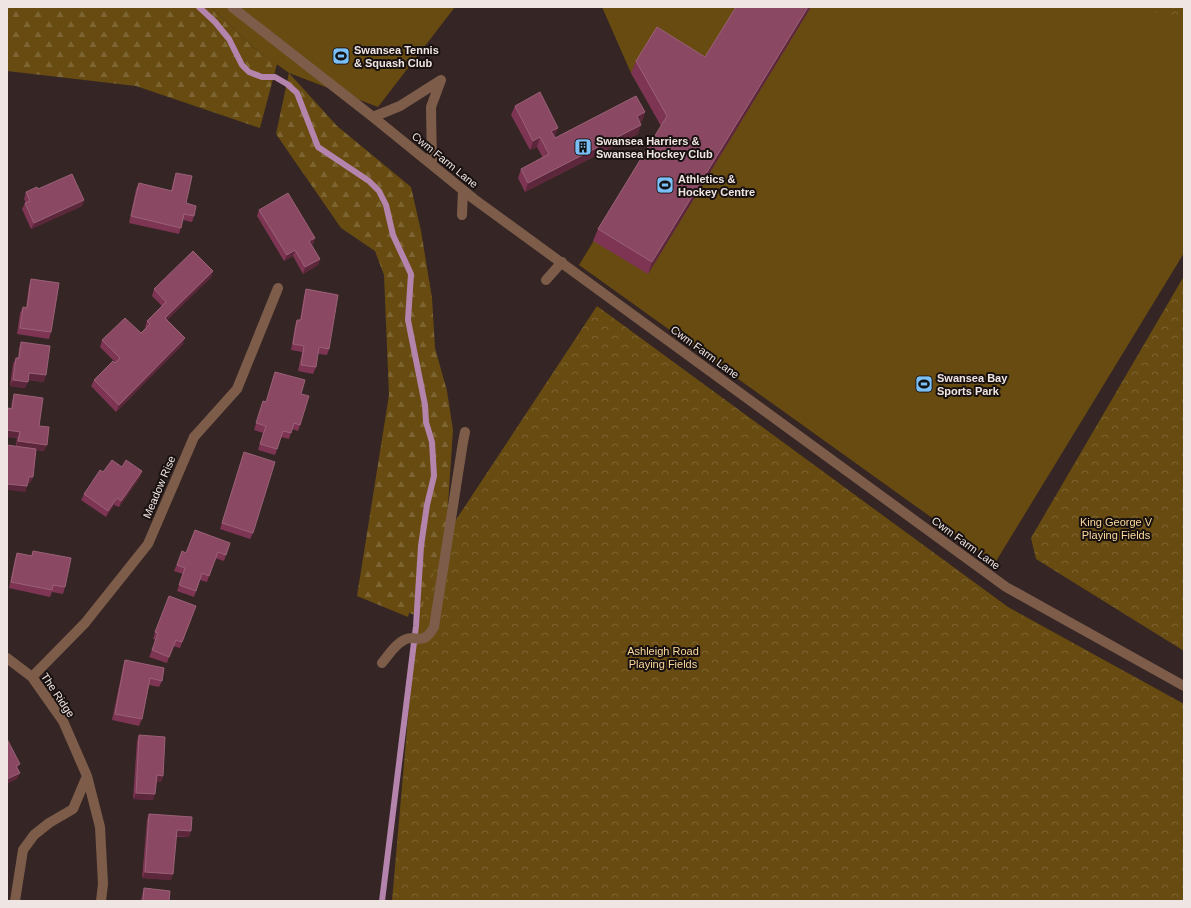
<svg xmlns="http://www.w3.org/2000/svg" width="1191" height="908" viewBox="0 0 1191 908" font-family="Arial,sans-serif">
	<defs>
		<pattern id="forest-firs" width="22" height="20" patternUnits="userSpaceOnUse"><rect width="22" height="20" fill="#674b10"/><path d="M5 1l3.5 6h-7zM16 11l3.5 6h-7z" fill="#7d6533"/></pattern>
		<pattern id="park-crowns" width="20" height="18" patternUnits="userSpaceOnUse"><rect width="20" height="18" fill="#674b10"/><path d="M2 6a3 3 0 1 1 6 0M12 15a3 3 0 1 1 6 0" fill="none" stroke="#7d6533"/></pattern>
	</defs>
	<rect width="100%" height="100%" fill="#352625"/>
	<!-- grass -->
	<path fill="#674b10" d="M211,7H455L378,107L289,73L254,48Z
		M602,7H1184V253L995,563L579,265L663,128L631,73Z"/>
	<!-- forest -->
	<path fill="url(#forest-firs)" d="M7,7H211L254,48L277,64L260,128L136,86L7,71Z
		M289,73L337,126L411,187L421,231L432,298L435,348L447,391L453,430L446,535L437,622L409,613L408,617L357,596L389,395L384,275L375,251L341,228L276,134Z"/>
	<!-- park -->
	<path fill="url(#park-crowns)" d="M1139,7H1184V21Z
		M1184,276V651L1036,559L1031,538Z
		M597,306L1008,607L1184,704V901H392L416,626L446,535Z"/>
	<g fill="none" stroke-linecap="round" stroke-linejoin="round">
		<!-- stream -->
		<path stroke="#b484ad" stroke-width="6" d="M199,7L215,22L229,39L242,65L249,72L262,77H275L287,84L297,93L318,147L369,181L379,191L386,205L393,235L411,274L408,320L425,405L426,422L432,442L434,476L427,505L421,546L416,626L382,901"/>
		<!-- lane -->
		<path stroke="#7d5d4a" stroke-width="10" d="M232,7L373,117L474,199L1006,587L1184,686
			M373,117L400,106L441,80
			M432,165L431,107L441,80
			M462,215L463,190
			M546,280L562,262
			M194,437L237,389L278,288
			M382,663C389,655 394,645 404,640C416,633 422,648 434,627L463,442L465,432"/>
		<!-- street -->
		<path stroke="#7d5d4a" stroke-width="10" d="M7,658L32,677L63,721L87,776
			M32,677L85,623L148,544L194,437
			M15,901L23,850L34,835L49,823L73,809L87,776L100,827L103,884L101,901"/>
	</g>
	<!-- wall -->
	<path fill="#7e3554" d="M736,7H811L648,274L593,241L598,229L661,126L631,73L636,61L705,57Z
		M515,106L555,137L554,138L645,112L642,121L640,122L638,134L525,192L518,178L521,169L543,158L537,147L530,150L511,115Z
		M176,173L186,203L194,216L192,222L183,220L179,234L129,223L136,189L139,183L171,191L174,179Z
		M38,189L84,200L82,206L31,229L22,209L25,203H26L24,199L26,192Z
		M259,210L315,238L313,244L312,245L320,259L318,265L303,274L293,256L284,261L257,216Z
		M213,271L211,277L167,320L183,344L116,412L91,386L94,380L115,362L100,347L102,340L141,333L146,328L145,327L147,321L162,306L152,296L154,289Z
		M31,279L51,332L49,339L17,334L20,313L23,307L26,308L29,285Z
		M306,289L329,349L327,355L318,354L316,367L313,374L298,371L302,352L291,350L295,326L297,320H300L304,296Z
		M21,342L44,382L28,380L25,388L10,386L13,364L16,358H18L19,348Z
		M275,372L301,394L300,425L298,431L292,429L289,439L281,437L275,455L258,450L263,433L254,430L263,401L266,402Z
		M14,394L39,426L44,451L36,450L33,477L30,483H28L25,492L16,446L17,438L7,437V411L8,408L11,409L12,401Z
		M244,452L253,533L250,539L220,529Z
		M122,467L142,471L140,477L119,507L114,505L106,517L81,500L84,494L103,472Z
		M230,543L224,561L215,558L207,582L200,580L194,597L177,591L183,574L174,571L182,551L186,553Z
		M33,551L65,587L63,594L52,592L50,597L9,588L15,559L17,553L31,556Z
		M196,606L180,648L173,646L167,663L149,657L156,640L153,639L155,632Z
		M125,660L162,681L159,687L149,685L142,719L139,726L112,720L123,667Z
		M139,735L163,776L161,782H156L153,800L133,799L137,741Z
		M149,814L189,837H176L171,880L142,878L147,820Z
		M144,888L169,901H141L142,895Z"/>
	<!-- shaded-wall -->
	<path fill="#5c273b" d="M808,7H811L648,274L652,262Z
		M645,112L642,121L633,126L637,116Z
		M641,125L638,134L525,192L528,183Z
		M558,128L555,137L548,141L551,131Z
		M540,137L537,147L530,150L533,141Z
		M84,200L82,206L31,229L34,223Z
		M315,238L313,244L307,248L309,241Z
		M295,250L293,256L284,261L287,255Z
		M320,259L318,265L303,274L305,267Z
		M213,271L211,277L163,324L165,318Z
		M185,338L183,344L116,412L119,405Z
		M29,373L46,375L44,382L26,379Z
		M13,380L28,382L25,388L10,386Z
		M7,430L20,432L17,438L7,437Z
		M18,441L47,445L44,451L16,447Z
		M142,471L140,477L119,507L121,501Z
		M29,477H33L30,483H26Z
		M7,484L27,486L25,492L7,490Z
		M117,498L114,505L106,517L108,511Z
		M20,764L17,770L16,766Z
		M20,773L17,779L7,784V779Z
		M157,775L163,776L161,782H154Z
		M136,793L155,794L153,800L133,799Z
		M177,830L191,831L189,837L175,836Z
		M145,872L173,874L171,880L142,878Z"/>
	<!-- building -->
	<path fill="#8b4863" stroke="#9a6177" d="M736,7H808L652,262L598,229L667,116L636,61L657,27L705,57Z
		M540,92L558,128L551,131L555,138L636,96L645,112L637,116L641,125L528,183L521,169L549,154L540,137L533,141L515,106Z
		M176,173L192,176L186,203L196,206L194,216L184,214L181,228L131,216L139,183L172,191Z
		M72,174L84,200L34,223L25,203L30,201L26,192L37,187L38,189Z
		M288,193L315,238L309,241L320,259L305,267L295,250L287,255L259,210Z
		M193,251L213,271L165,318L185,338L119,405L94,380L113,361L115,363L120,358L102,340L125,318L141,333L150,324L147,321L166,302L154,289Z
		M31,279L59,283L51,332L20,328L23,307L27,308Z
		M306,289L338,295L329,349L319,347L316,367L301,365L304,346L293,344L297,320H301Z
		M21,342L50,346L46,375L29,373L28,382L13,380L16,358H19Z
		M275,372L305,380L301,394L309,396L300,425L294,423L291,433L283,431L277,449L260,444L266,426L256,423L263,401L266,402Z
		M14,394L43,398L39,426L49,427L47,445L18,441L20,432L7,430V417L8,408L12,409Z
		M7,445L36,449L33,477H29L27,486L7,484Z
		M244,452L275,462L253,533L222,523Z
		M112,460L122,467L126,460L142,471L121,501L117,498L108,511L84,494L100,470L103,472Z
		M195,530L230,543L226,555L218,552L209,576L202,573L196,591L179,585L185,568L177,565L182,551L186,553Z
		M33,551L71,558L65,587L53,585L52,590L11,582L17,553L32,556Z
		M169,596L196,606L182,642L176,640L169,657L152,650L158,633L155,632Z
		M125,660L164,668L162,681L150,678L142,719L115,714Z
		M139,735L165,737L163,776L157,775L155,794L136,793Z
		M7,739L20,764L16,766L20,773L7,779Z
		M149,814L192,817L191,831L177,830L173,874L145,872Z
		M144,888L170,891L169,901H143Z"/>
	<!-- icons -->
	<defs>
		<g id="stadium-square" transform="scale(0.9)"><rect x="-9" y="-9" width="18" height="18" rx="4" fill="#7abff8" stroke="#181110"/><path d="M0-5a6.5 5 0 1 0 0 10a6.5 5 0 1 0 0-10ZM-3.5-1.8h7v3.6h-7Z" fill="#111"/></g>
		<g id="building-square" transform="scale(0.9)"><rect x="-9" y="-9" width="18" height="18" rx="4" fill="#7abff8" stroke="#181110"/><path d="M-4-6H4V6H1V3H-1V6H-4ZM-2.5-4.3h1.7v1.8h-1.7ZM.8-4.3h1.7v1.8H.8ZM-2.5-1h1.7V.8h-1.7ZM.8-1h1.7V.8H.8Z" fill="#111"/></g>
	</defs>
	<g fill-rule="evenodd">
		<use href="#stadium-square" x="341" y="56"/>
		<use href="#building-square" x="583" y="147"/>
		<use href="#stadium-square" x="665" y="185"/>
		<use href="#stadium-square" x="924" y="384"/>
	</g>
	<g text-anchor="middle" stroke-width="4" stroke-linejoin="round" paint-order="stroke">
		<!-- poi labels -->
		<g font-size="11" font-weight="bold" fill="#efe5e3" stroke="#181110" text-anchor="start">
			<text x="354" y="54">Swansea Tennis<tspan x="354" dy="13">&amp; Squash Club</tspan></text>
			<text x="596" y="145">Swansea Harriers &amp;<tspan x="596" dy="13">Swansea Hockey Club</tspan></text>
			<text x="678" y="183">Athletics &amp;<tspan x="678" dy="13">Hockey Centre</tspan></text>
			<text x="937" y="382">Swansea Bay<tspan x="937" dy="13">Sports Park</tspan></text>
		</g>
		<!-- street labels -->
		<g font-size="11" fill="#efe5e3" stroke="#181110">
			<text transform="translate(445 160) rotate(39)" y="4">Cwm Farm Lane</text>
			<text transform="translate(705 352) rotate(36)" y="4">Cwm Farm Lane</text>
			<text transform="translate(159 487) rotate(-67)" y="4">Meadow Rise</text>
			<text transform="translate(966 543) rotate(36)" y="4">Cwm Farm Lane</text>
			<text transform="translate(58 695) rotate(56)" y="4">The Ridge</text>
		</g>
		<!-- park labels -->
		<g font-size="11" fill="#fad89b" stroke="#181110">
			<text x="1116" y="526">King George V<tspan x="1116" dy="13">Playing Fields</tspan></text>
			<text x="663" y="655">Ashleigh Road<tspan x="663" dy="13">Playing Fields</tspan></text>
		</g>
	</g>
	<!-- border -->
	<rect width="1191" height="908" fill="none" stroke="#efe5e3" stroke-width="16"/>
</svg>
